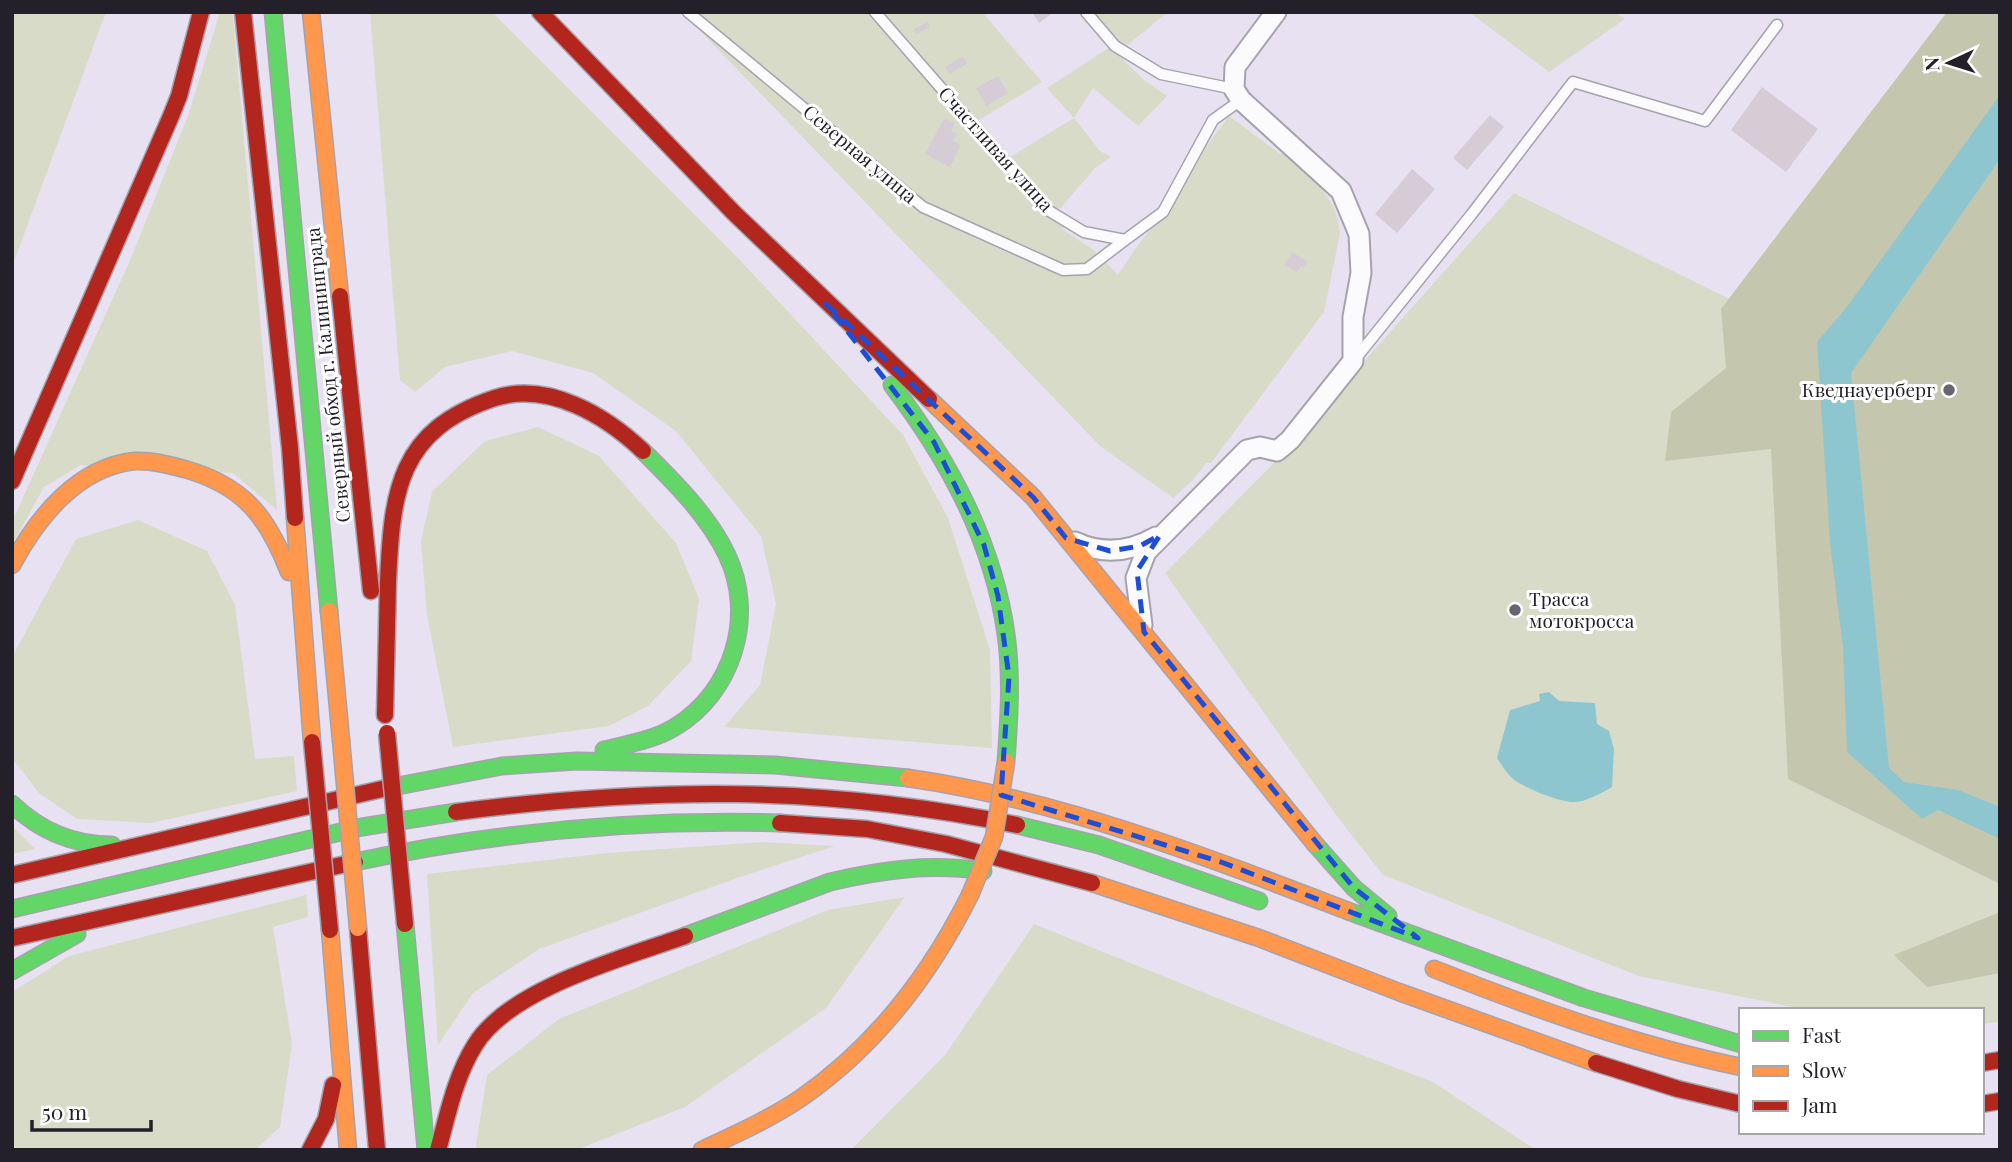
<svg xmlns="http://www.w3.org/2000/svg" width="2012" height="1162" viewBox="0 0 2012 1162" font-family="'Playfair Display',serif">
	<rect width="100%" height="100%" fill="#e7e1f1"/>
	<!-- green -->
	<path fill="#d9dbc9" d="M12,12H106L12,267Z
		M220,12H231L233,16L277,510L233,473L81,465L44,487L12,545V522L131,258L189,113Z
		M370,12H492L736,256L903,435L948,518L990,650L992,748L724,727L760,685L776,604L761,536L676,431L593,373L512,351L445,367L415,392L400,380Z
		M682,12H982L1042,82L979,120L1010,157L1074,118L1047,88L1110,47L1144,80L1167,96L1138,126L1093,88L1074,118L1100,151L1111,157L1095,168L1058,211L1070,219L1062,229L1095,251L1118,275L1138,245L1158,220L1189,170L1229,116L1280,154L1283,153C1310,176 1337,195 1340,233L1324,312L1211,463H1206L1192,481L1173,498L1100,446Z
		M1092,12H1168L1124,48Z
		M1469,12H1614L1625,19L1549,72Z
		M1514,193L1817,342L2000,839V1022L1982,1024V1010H1807L1639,976L1383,875L1339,819L1165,573L1270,467Z
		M538,427L599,456L676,543L699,599L691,661L648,706L609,726L453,747L427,615L421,541L432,492L485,441Z
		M138,520L207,551L235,605L255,759L294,756L297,791L151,823L77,819L39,793L12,758V657L76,539Z
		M12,826L35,849L12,854Z
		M762,842L835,846L740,877L539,949L473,993L438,1045L427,874L607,853Z
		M306,895L308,917L273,927L292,1044L280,1127L255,1150L12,1149V992L69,956Z
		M905,897L826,1008L685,1107L576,1150H478L476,1145L487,1075L559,1019L828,910Z
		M1034,924L1294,1029L1433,1082L1536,1150H851L946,1054Z"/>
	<!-- forest -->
	<path fill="#c4c7ae" d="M1947,12H2000V884L1788,779L1771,449L1665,461L1671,412L1726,368L1721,309Z
		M2000,912V973L1927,987L1894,955Z"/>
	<!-- water -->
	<path fill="#8ec6cf" d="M2000,95V159L1851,373L1889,768L1904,782L1958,790L2000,807V839L1938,810L1922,819L1847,752L1843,648L1830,543L1817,342L1846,308Z
		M1549,692L1559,701L1595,703L1597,724L1609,731L1614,749L1612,787C1600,794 1584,803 1571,802C1557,801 1531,790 1519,783C1509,778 1503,767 1497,758L1510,710L1540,701L1539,694Z"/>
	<!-- building -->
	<path fill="#d6ccd6" d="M1032,12H1054L1039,23Z
		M928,22L930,27L916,34L914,29Z
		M963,56L967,64L949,74L945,67Z
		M998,76L1008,93L986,106L976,88Z
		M1762,87L1818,129L1786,172L1731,130Z
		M1490,115L1504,127L1467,170L1453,158Z
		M944,118L955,123L951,131L957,134L953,141L961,145L950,167L925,154Z
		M1412,169L1435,189L1397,233L1375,214Z
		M1292,252L1308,262L1304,268L1301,266L1297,272L1284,265Z"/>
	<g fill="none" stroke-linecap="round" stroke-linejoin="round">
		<!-- lane casing -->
		<g stroke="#a6a2ad" stroke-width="13">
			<path id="lane" d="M688,12L923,207L1063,270L1087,269L1125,240
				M875,12L1046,209L1084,232L1125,240L1163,212L1213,120L1241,100
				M1086,12L1115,46L1161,74L1234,89
				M1356,358L1471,215L1573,82L1705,121L1777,25"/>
		</g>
		<!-- street casing -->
		<g stroke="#a6a2ad" stroke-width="23">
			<path id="street" d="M1075,542C1103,555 1130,552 1156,537
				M1142,625L1136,578L1146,552L1247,450L1260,447L1277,451L1290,440L1353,361V317L1361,273L1359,234L1341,191L1241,100L1234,89L1235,67L1276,12"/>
		</g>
		<!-- fast casing -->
		<g stroke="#a6a2ad" stroke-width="19">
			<path id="fast" d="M273,12L329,611
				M892,385C948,459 993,541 1006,634C1012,676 1009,720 1006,762
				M604,750C628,744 654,740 675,727C733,692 756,616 727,555C708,515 674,482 643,451
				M382,789L502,766L577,761L775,765L908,778
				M12,804C40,831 73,845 112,845
				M1017,825L1099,845L1259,901
				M1315,844L1354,888L1388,916
				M355,862C495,832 638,819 780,823
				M12,909L362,827L456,812
				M1348,911L1584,998L1741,1044
				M405,924L426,1150
				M685,936L830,882C881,870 930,863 983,871
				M12,971L77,934"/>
		</g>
		<!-- slow casing -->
		<g stroke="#a6a2ad" stroke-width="19">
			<path id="slow" d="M311,12L340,296
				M929,399L1033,497L1315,844
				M295,518L312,742
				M12,565C37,518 77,467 135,461C152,460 171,465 188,470C245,487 268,518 289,572
				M329,611L341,740
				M908,778C1060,800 1205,856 1348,911
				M1092,883L1259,938L1399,992L1596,1063
				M330,930L348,1150
				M1434,969C1535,1009 1635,1045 1741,1067
				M702,1150C736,1134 770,1119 801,1098C876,1046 930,975 970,895"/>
		</g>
		<!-- jam casing -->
		<g stroke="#a6a2ad" stroke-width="19">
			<path id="jam" d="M243,12L290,448L295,518
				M540,12L734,213L929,399
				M340,296L371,591
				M12,481L171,116L179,96L201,12
				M385,715C386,671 387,627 388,582C392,491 398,430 495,398C549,381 606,416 643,451
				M456,812C651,787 823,785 1017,825
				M780,823L867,829L946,844L1092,883
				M12,875L382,789
				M358,928L377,1150
				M12,938L355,862
				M1596,1063L1678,1089L1741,1104
				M1982,1063L2000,1060
				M1982,1104L2000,1101
				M310,1150L326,1119L333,1085
				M438,1150C448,1114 455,1077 475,1045C510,988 624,958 685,936"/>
		</g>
		<!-- lane -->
		<use href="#lane" stroke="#fbfafd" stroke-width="10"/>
		<!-- street -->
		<use href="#street" stroke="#fbfafd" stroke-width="19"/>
		<!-- fast -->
		<use href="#fast" stroke="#63d668" stroke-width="16"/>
		<!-- slow -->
		<use href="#slow" stroke="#ff974d" stroke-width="16"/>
		<!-- jam -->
		<use href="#jam" stroke="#b3261e" stroke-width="16"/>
		<!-- slow-bridge casing -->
		<g stroke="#a6a2ad" stroke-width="19" stroke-linecap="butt">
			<path id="slow-bridge" d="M341,740L358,928
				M970,895L994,837L1006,762"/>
		</g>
		<!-- jam-bridge casing -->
		<g stroke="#a6a2ad" stroke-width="19" stroke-linecap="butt">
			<path id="jam-bridge" d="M387,733L405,924
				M312,742L330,930"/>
		</g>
		<!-- slow-bridge -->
		<use href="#slow-bridge" stroke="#ff974d" stroke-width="16"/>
		<!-- jam-bridge -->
		<use href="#jam-bridge" stroke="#b3261e" stroke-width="16"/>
	</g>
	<!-- marked area -->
	<path fill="none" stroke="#1d4ed8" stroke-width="5" stroke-dasharray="14 9" stroke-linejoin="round" d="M826,304L1033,497L1066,538L1110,551L1140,546L1160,535L1137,571L1144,632L1354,888L1418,938L1221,862L1001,795L1009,677L998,596L984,545L934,442Z"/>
	<!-- markers -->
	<g fill="#686470" stroke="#fff" stroke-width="2.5">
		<circle cx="1949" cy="390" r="7"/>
		<circle cx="1515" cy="610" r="7"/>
	</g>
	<g text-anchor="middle" stroke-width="6" stroke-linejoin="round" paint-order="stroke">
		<!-- street labels -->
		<g font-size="19" fill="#24202a" stroke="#fff">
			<text transform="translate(996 149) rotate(48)" y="7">Счастливая улица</text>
			<text transform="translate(860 154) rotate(40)" y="7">Северная улица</text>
			<text transform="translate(328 375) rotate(-96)" y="7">Северный обход г. Калининграда</text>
		</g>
		<!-- poi labels -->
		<g font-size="19" fill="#24202a" stroke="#fff" text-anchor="end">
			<text x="1935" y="397">Кведнауерберг</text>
			<text x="1529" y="606" text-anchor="start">Трасса<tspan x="1529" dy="22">мотокросса</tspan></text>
		</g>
	</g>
	<!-- border -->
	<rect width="2012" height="1162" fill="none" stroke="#24202a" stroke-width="28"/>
	<!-- legend -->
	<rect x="1739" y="1008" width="245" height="126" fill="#ffffff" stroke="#a7a6aa" stroke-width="2"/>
	<rect x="1753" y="1031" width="35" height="10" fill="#63d668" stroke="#a7a6aa" stroke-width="2"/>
	<text x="1802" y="1043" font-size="21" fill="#24202a">Fast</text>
	<rect x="1753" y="1066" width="35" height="10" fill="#ff974d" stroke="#a7a6aa" stroke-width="2"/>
	<text x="1802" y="1078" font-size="21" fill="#24202a">Slow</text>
	<rect x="1753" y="1101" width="35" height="10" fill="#b3261e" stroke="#a7a6aa" stroke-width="2"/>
	<text x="1802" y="1113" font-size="21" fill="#24202a">Jam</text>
	<!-- north arrow -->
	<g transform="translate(1949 63) rotate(266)" stroke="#ffffff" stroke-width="5" paint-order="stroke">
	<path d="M0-5L12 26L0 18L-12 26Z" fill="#24202a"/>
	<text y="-10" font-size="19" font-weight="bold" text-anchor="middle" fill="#24202a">N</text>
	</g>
	<!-- scale -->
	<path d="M32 1120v10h119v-10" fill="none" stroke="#24202a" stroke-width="3.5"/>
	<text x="42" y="1120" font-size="21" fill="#24202a" stroke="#ffffff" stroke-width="5" paint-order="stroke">50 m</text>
</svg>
